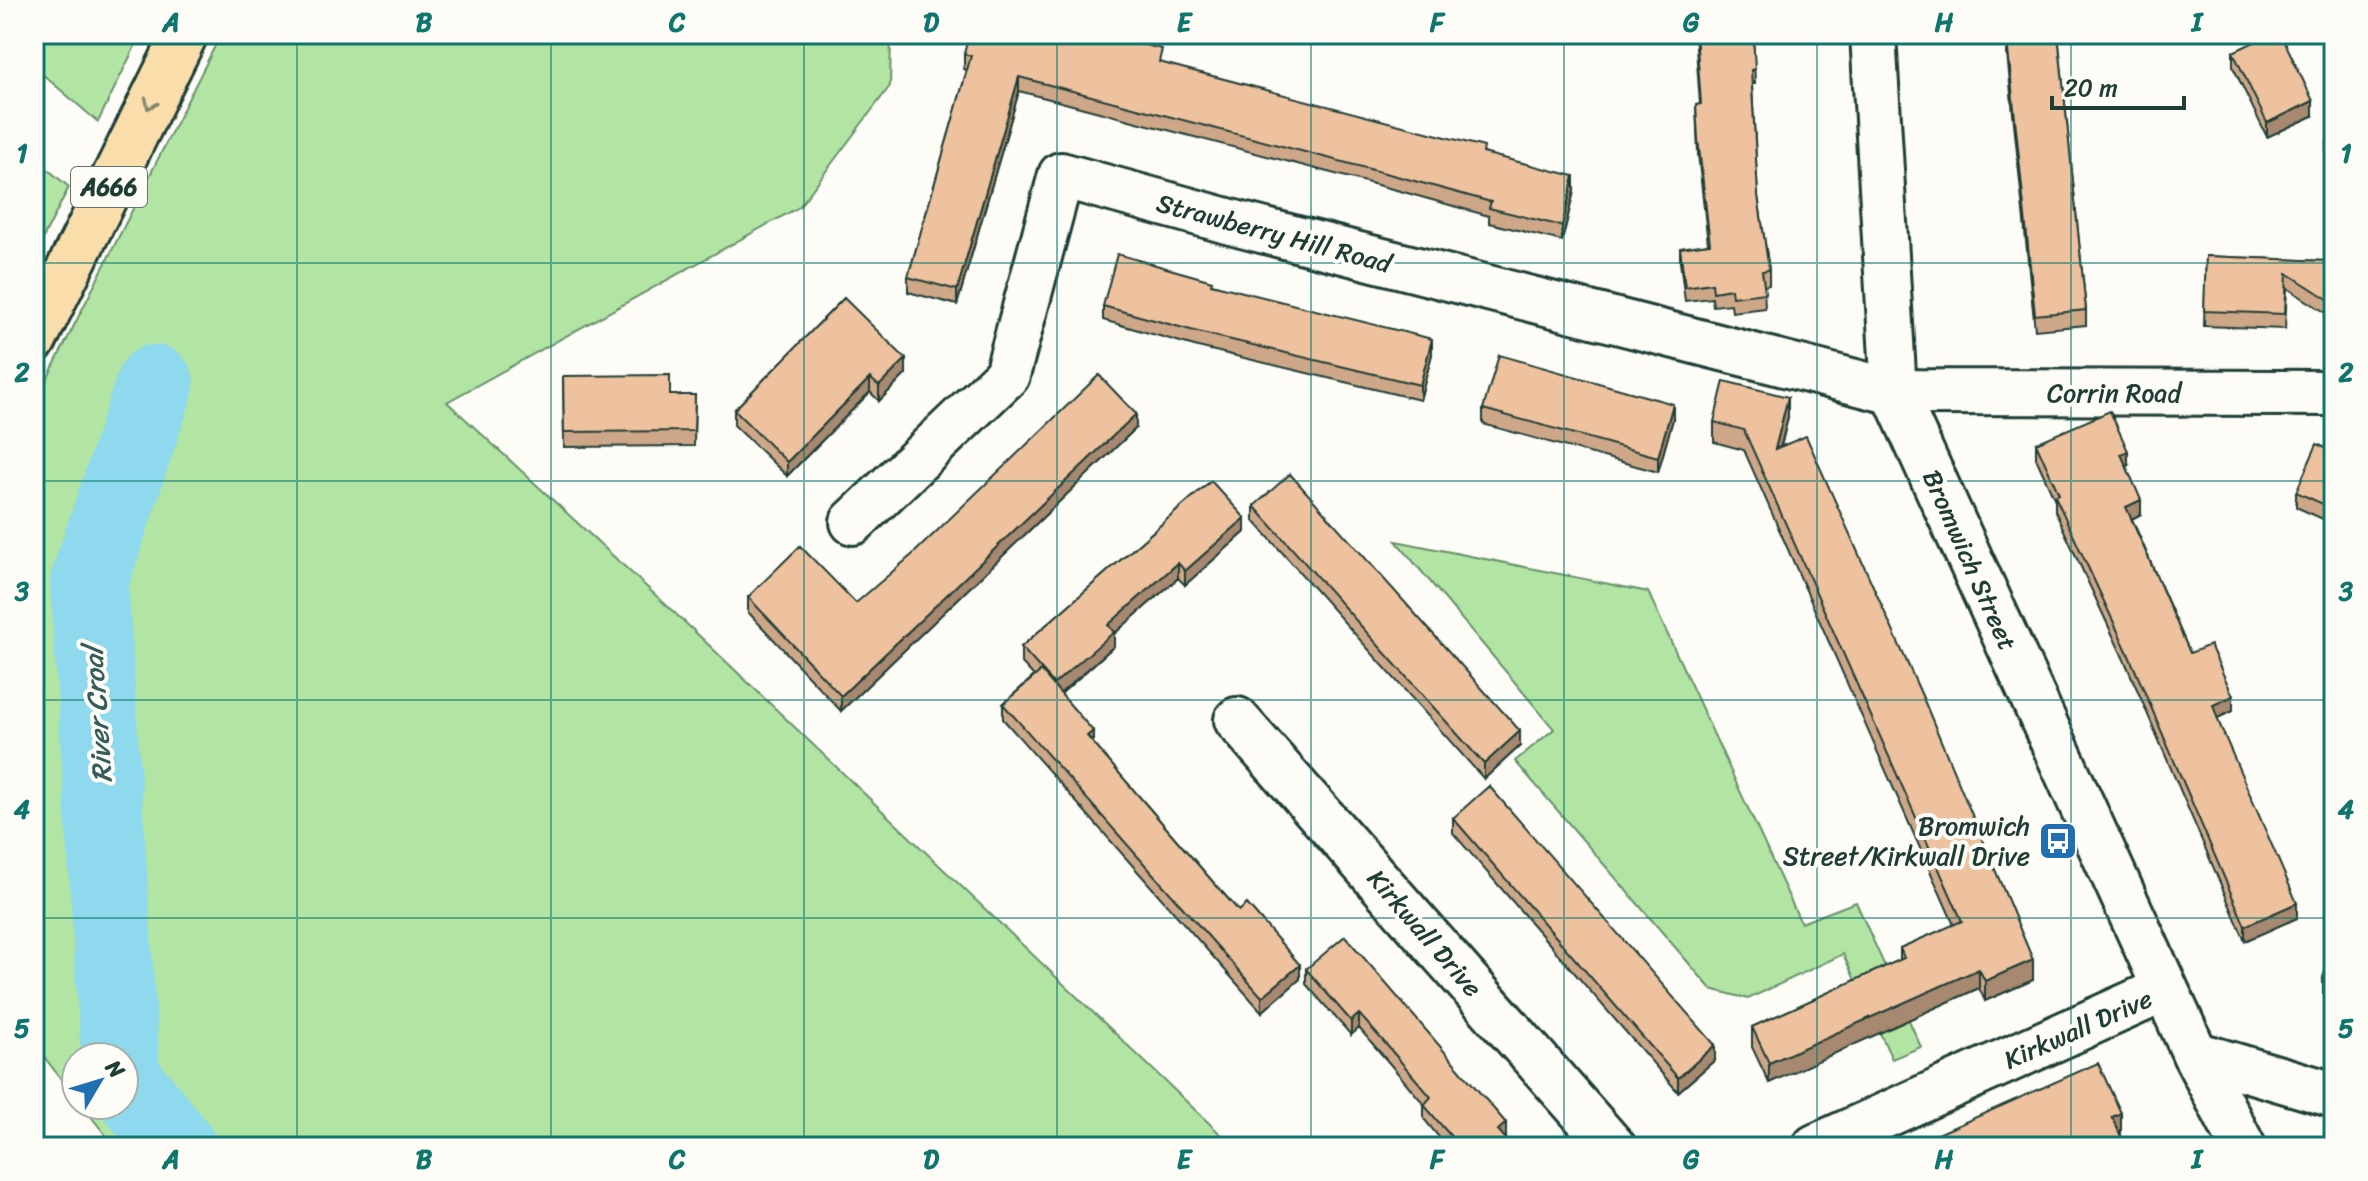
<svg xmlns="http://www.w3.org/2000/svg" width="2368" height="1181" viewBox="0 0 2368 1181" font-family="Sriracha,sans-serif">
	<rect width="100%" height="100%" fill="#fdfcf7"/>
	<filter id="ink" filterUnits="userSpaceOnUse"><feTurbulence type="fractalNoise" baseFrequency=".0125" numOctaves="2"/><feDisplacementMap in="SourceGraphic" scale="16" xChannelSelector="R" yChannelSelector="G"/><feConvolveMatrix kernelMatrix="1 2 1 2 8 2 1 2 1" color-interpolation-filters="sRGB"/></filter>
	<g filter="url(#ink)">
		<!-- green -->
		<path fill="#b2e4a4" stroke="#68906c" stroke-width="2" d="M41,34H141L98,122L34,67V49Z
			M221,34H891L890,86L799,207L447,402L692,629L1234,1147H115L82,1105H124V1057H76V1098L34,1044V405Z
			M34,158L69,187L34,256Z
			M1396,541L1648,592L1801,923L1856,902L1921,1047L1892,1059L1843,954L1748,999L1711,989L1515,761L1554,729Z"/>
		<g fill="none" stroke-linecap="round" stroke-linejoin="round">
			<!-- river -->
			<path stroke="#8ed9ee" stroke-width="78" d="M120,1057L89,582L155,384
				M124,1080L177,1147"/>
			<!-- street casing -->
			<g stroke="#1f3d34" stroke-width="50">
				<path id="street" d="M853,522L1007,375L1061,175L1242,225L1894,392L2334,393
					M1237,720L1613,1147
					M2195,1054L2243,1147
					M1815,1147L2165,989"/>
			</g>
			<!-- secondary casing -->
			<g stroke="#1f3d34" stroke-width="50">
				<path id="secondary" d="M1873,34L1894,392L2195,1054L2334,1095"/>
			</g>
			<!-- highway casing -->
			<g stroke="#1f3d34" stroke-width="50">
				<path id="highway" d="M34,340L185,34"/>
			</g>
			<!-- street -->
			<use href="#street" stroke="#fdfcf7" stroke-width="44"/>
			<!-- secondary -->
			<use href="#secondary" stroke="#fdfcf7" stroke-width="44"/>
			<!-- highway -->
			<use href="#highway" stroke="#f9deab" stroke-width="44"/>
		</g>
		<!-- wall -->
		<path fill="#cea789" stroke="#1f3d34" stroke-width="2" d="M1695,34H1753L1755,84H1752L1758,196L1769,270V285L1764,286L1765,308L1732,312L1731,304L1713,306L1712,298L1685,301L1680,262V248L1708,244L1698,154L1696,105L1700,104Z
			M2008,34H2058L2086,310V325L2035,330L2007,54Z
			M2233,52L2313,116L2267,137L2233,67Z
			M964,54L1162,63L1484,153L1574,191L1562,241L1489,223V216L1400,191L1019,91L957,305L908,292V277L967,70L964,69Z
			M2334,101V167L2326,166V151Z
			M2334,248V318L2287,288L2285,329L2204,326L2206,256L2326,261Z
			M1212,284L1432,354L1420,400L1198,347L1103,320V306Z
			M844,298L906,374L879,401L870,392L787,476L734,425V410Z
			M563,376L670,395H695L694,446L564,447Z
			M1483,409L1673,419L1658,472L1483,424Z
			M1788,417L1781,447L2033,980L1985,1001L1979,988L1769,1083L1752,1047V1027L1900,960V948L1954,925L1744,450L1714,442V422Z
			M1136,428L841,711L748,612V597L856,603Z
			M2036,443L2128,465L2126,466L2141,514L2132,519L2190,653L2233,711L2217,718L2297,918L2245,941L2127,666L2055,511V500L2036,458Z
			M2334,452V524L2296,507V492Z
			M1211,481L1245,532L1185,585L1178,578L1114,634V646L1061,694L1093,743L1213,882L1300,979L1262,1012L1003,719V704L1034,676L1021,662V647Z
			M1254,506L1520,746L1484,779L1254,521Z
			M1453,818L1715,1060L1678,1092L1453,833Z
			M2334,944V996L2323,993V978Z
			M1306,969L1506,1137L1505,1138L1513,1147H1447L1424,1119V1104L1384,1057L1359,1028L1351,1035L1306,984Z
			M2328,1128L2334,1130V1147H2330L2328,1142Z"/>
		<!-- shaded-wall -->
		<path fill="#a7886f" stroke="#1f3d34" stroke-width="2" d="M1019,77V91L957,305V290Z
			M2313,101V116L2267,137V123Z
			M1574,176V191L1562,241V226Z
			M1432,339V354L1420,400V385Z
			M906,359V374L879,401V386Z
			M870,378V392L787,476V462Z
			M1788,397V417L1775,469V449Z
			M1673,404V419L1658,472V457Z
			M1136,414V428L841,711V696Z
			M2128,451V465L2121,468V454Z
			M2141,500V514L2126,522V507Z
			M1245,518V532L1185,585V571Z
			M1178,563V578L1114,634V646L1054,699V684L1108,625Z
			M2233,696V711L2213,720V705Z
			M1093,731V746L1087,736Z
			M1520,731V746L1484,779V764Z
			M2297,903V918L2245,941V926Z
			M2033,960V980L1985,1001V981Z
			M1300,965V979L1262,1012V997Z
			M1979,969V988L1769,1083V1063Z
			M1359,1014V1028L1351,1035V1021Z
			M1715,1045V1060L1678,1092V1078Z
			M2121,1113V1140L2112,1117Z
			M1506,1123V1137L1498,1145V1130Z
			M2067,1137V1147H2044Z"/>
		<!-- building -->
		<path fill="#efc29f" stroke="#1f3d34" stroke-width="2" d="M969,34H1099L1162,49L1159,62L1484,147L1483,153L1574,176L1562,226L1489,208L1491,202L1400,177L1019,77L957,290L908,277L971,56L964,54Z
			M1696,34H1753L1755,69L1751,70L1758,196L1769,270L1762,271L1765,293L1732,297L1731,289L1713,292L1712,283L1685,287L1680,248L1710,244L1698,139L1696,105L1701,104Z
			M2010,34H2058L2086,310L2035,315L2007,40L2010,39Z
			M2271,34H2281L2313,101L2267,123L2233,52Z
			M2333,100L2334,101V152L2326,151Z
			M2334,248V303L2287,273L2285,314L2204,311L2206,256L2326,261Z
			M1117,254L1212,281L1211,284L1432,339L1420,385L1198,332L1103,306Z
			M844,298L906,359L879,386L870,378L787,462L734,410Z
			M1499,355L1673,404L1658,457L1483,409Z
			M670,375V395H695L694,431L564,432L563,376Z
			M1099,375L1136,414L841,696L748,597L800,546L856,603L913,554Z
			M1724,381L1788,397L1775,449L1806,436L1923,698L2033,960L1985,981L1979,969L1769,1063L1752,1027L1904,958L1900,948L1962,921L1744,430L1714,422Z
			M2110,411L2128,451L2121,454L2141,500L2126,507L2190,653L2210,645L2233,696L2213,705L2219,723L2297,903L2245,926L2127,651L2055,496L2059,494L2036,443Z
			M2317,444L2334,452V509L2296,492Z
			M1290,474L1520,731L1484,764L1254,506Z
			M1211,481L1245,518L1185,571L1178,563L1108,625L1114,632L1054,684L1021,647Z
			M1041,671L1093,731L1087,736L1213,882L1239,911L1247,904L1300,965L1262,997L1003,704Z
			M1489,786L1715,1045L1678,1078L1453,818Z
			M1345,936L1506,1123L1498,1130L1513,1147H1460L1424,1105L1431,1097L1384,1042L1359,1014L1351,1021L1306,969Z
			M2334,944V981L2323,978Z
			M2098,1063L2121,1113L2112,1117L2126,1147H2071L2067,1137L2044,1147H1909Z
			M2328,1128L2334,1130V1141Z"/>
		<!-- one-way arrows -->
		<defs><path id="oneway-chevron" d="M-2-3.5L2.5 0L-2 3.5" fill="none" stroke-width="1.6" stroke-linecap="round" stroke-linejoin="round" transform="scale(2)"/></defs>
		<use stroke="#81856a" href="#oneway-chevron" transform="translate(150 104) rotate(116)"/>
	</g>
	<!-- grid -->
	<path fill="none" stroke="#0f766e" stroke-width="2" stroke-opacity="0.55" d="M297,34V1147M551,34V1147M804,34V1147M1057,34V1147M1311,34V1147M1564,34V1147M1817,34V1147M2071,34V1147M34,263H2334M34,481H2334M34,700H2334M34,918H2334"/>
	<!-- icons -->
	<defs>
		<g id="bus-square" transform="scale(2)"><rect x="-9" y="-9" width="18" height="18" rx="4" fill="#1f6fb2" stroke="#fdfcf7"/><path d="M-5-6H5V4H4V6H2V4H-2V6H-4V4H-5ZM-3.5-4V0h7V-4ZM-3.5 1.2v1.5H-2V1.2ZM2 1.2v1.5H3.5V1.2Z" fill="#fff"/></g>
	</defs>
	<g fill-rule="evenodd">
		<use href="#bus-square" x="2058" y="841"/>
	</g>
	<g text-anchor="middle" stroke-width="8" stroke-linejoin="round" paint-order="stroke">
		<!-- shield labels -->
		<rect fill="#fdfcf7" stroke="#62766e" stroke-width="2" x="71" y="167" width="76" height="40" rx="6"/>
		<g font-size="24" font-weight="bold" fill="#1f3d34">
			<text x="109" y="195">A666</text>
		</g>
		<!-- street labels -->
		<g font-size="26" fill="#1f3d34" stroke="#fdfcf7">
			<text transform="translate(1274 233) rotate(15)" y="9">Strawberry Hill Road</text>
			<text x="2114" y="402">Corrin Road</text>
			<text transform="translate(1970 560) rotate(66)" y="9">Bromwich Street</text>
			<text transform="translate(1425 933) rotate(49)" y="9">Kirkwall Drive</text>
			<text transform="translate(2078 1029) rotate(-24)" y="9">Kirkwall Drive</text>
		</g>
		<!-- poi labels -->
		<g font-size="26" fill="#1f3d34" stroke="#fdfcf7" text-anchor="end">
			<text x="2030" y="835">Bromwich<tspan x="2030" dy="30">Street/Kirkwall Drive</tspan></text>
		</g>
		<!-- water labels -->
		<g font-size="28" font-style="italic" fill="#355c59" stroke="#fdfcf7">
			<text transform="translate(97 715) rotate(-94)" y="10">River Croal</text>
		</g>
	</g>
	<!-- margin -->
	<rect width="2368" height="1181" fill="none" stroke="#fdfcf7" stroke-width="88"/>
	<!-- north arrow -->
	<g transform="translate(100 1081) rotate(52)"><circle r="38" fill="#fdfcf7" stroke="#a4b0a9" stroke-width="2"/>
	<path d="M0-6L14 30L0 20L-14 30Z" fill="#1f6fb2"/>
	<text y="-12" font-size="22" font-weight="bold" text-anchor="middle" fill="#1f3d34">N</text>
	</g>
	<!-- scale -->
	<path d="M2052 96v12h132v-12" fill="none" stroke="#1f3d34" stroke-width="4"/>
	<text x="2064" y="96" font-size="24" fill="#1f3d34" stroke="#fdfcf7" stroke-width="6" paint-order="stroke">20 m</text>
	<rect x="44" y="44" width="2280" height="1093" fill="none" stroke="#0f766e" stroke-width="3"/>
	<g font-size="26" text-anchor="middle" font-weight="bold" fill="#0f766e">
		<text x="171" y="31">A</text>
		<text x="424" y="31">B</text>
		<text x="677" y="31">C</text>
		<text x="931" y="31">D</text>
		<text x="1184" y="31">E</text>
		<text x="1437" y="31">F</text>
		<text x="1691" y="31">G</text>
		<text x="1944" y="31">H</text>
		<text x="2197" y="31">I</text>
		<text x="22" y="162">1</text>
		<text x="2346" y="162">1</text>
		<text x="22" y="381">2</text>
		<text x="2346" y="381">2</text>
		<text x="22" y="600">3</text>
		<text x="2346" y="600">3</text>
		<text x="22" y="818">4</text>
		<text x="2346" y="818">4</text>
		<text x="22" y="1037">5</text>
		<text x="2346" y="1037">5</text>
		<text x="171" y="1168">A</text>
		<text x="424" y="1168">B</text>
		<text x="677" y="1168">C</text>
		<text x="931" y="1168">D</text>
		<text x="1184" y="1168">E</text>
		<text x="1437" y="1168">F</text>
		<text x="1691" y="1168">G</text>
		<text x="1944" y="1168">H</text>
		<text x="2197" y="1168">I</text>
	</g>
</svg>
